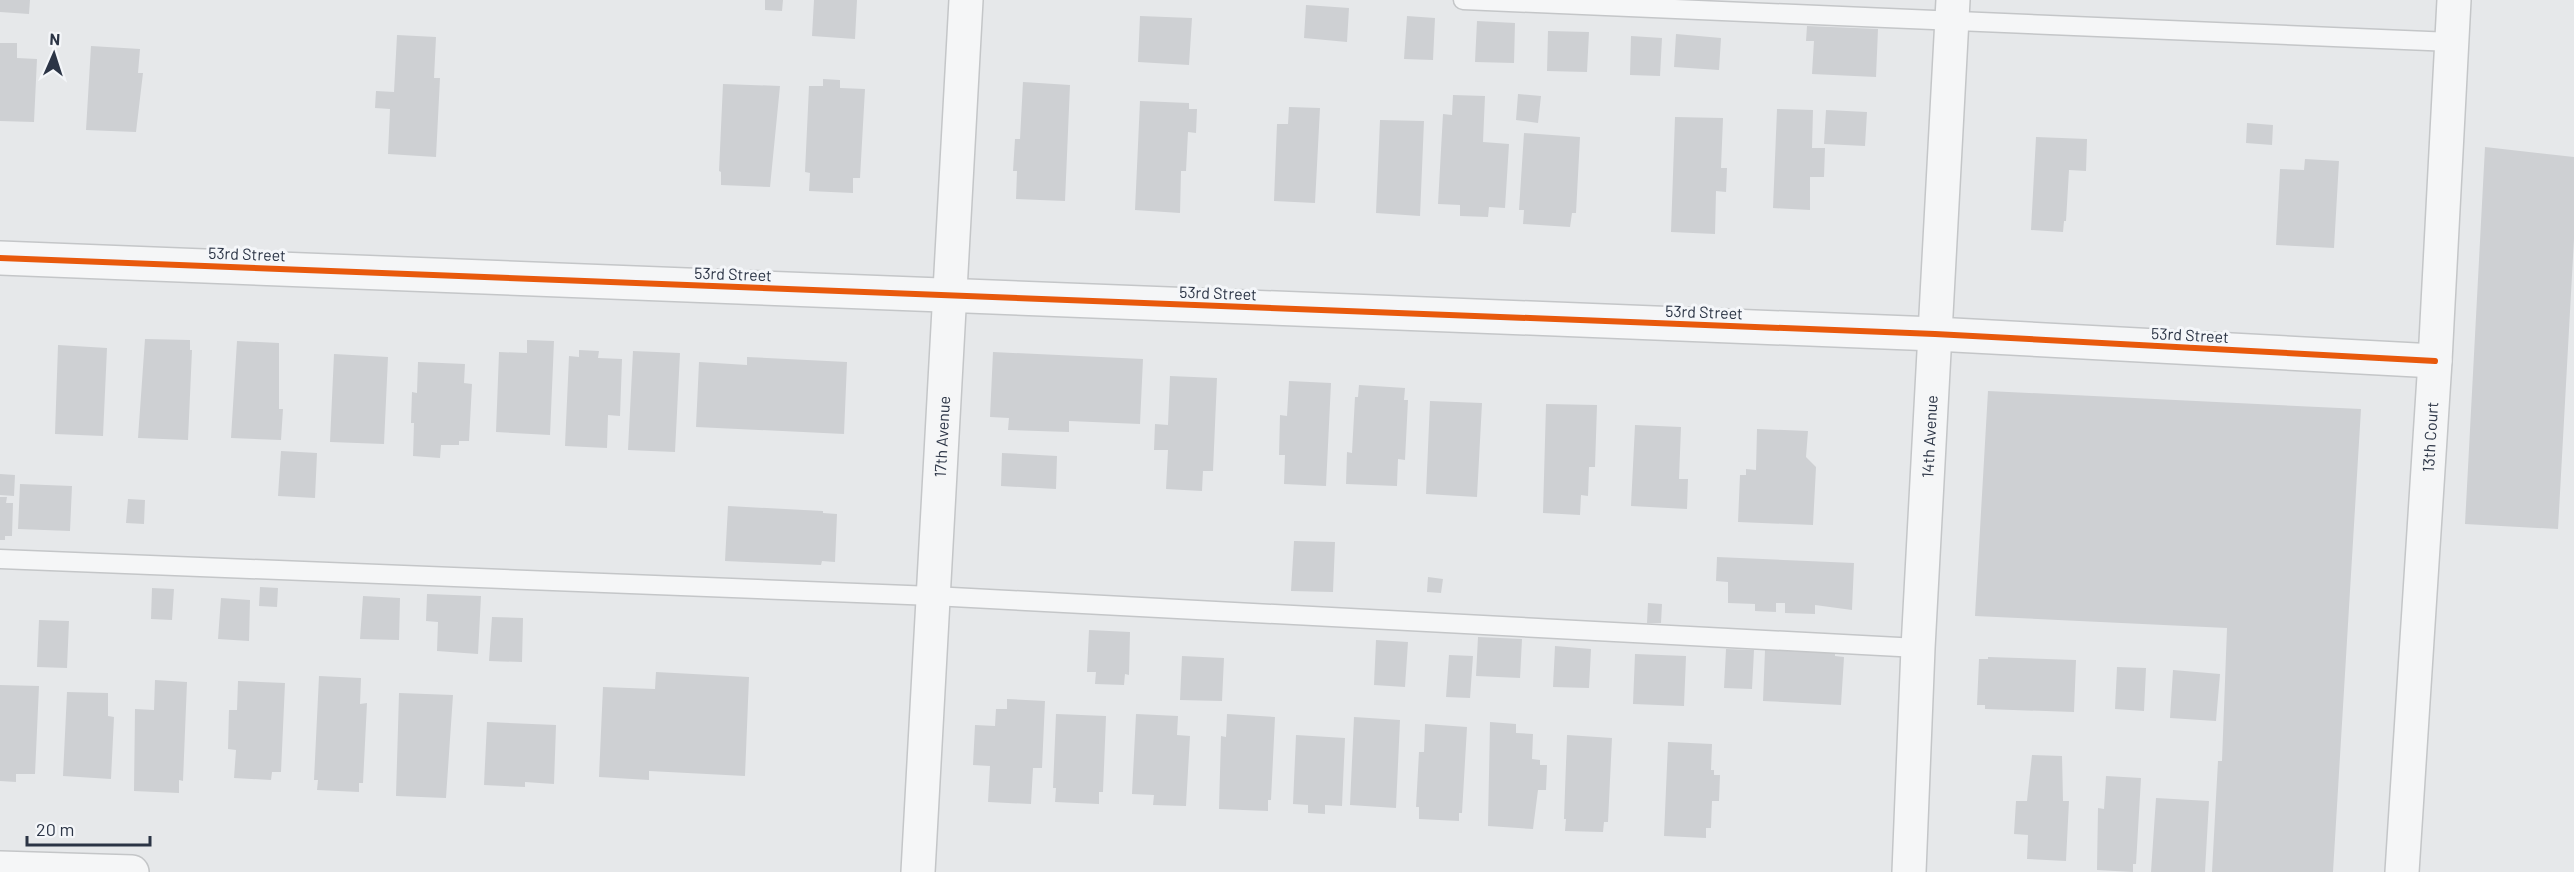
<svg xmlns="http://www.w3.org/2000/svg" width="2574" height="872" viewBox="0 0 2574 872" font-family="Barlow,sans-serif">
	<rect width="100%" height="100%" fill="#e6e8ea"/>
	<!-- building -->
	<path fill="#ced0d3" d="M0,0H30L29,14L0,12Z
		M765,0H783L782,11L765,10Z
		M814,0H857L855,39L812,36Z
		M1306,5L1349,8L1347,42L1304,38Z
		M1140,16L1192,18L1189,65L1138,62Z
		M1407,16L1435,18L1433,60L1404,59Z
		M1477,21L1515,23L1514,63L1475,62Z
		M1807,26L1878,29L1876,77L1812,74L1814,41H1806Z
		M1548,31L1589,32L1587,72L1547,71Z
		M1676,34L1721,38L1719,70L1674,67Z
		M397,35L436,37L434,78H440L436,157L388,154L390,109L375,108L376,91L394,92Z
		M1631,36L1662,38L1660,76L1630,75Z
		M0,43H17V58L37,59L34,122L0,121Z
		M91,46L140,49L138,73H143L136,132L86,130Z
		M823,79L840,80V88L865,89L860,178H853V193L809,191L810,173L805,172L809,86H823Z
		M1023,82L1070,85L1065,201L1016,199L1017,171H1013L1015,139H1020Z
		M723,84L780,86L770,187L721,185V172L719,171Z
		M1518,94L1541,96L1538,123L1516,120Z
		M1453,95L1485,96L1483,142L1509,144L1505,208L1489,207L1488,217L1460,216V205L1438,204L1443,114L1452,115Z
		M1140,101L1189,103V109H1197L1196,133L1188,132L1186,171H1181L1180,213L1135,210Z
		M1289,107L1320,108L1315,203L1274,201L1277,124H1288Z
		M1777,109L1813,110L1812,148H1825L1824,177H1810V210L1773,208Z
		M1826,110L1867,112L1865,146L1824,144Z
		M1675,117L1723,118L1721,168H1727L1726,192L1716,191L1715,234L1671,232Z
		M1380,120L1424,121L1420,216L1376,213Z
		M2247,123L2273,125L2272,145L2246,143Z
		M1524,133L1580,137L1576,213H1572L1570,227L1523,224L1524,210H1519Z
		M2036,137L2087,139L2086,171L2069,170L2066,221H2064L2063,232L2031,230Z
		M2485,147L2574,157V239L2558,529L2465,524Z
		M2305,159L2339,161L2334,248L2276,245L2280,169L2304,170Z
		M145,339L190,340V350H192L188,440L138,438Z
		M527,340L554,341L550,435L496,432L499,352L527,353Z
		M237,341L279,343V409H283L281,440L231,438Z
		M58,345L107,348L103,436L55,434Z
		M579,350L599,351L598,358L622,359L620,416L608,415L607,448L565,446L569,356L579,357Z
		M633,351L680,353L675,452L628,450Z
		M993,352L1143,359L1140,424L1069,421V432L1008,430L1009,418L990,417Z
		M334,354L388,357L384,444L330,442Z
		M747,357L847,362L844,434L696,427L699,362L747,365Z
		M418,362L465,364L464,383L472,384L469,441H459V445H441L440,458L413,456L414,423H411L412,392L417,393Z
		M1170,376L1217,378L1213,471H1203L1202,491L1166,489L1168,450H1154L1155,424L1168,425Z
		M1289,381L1331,383L1326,486L1284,484L1285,455H1279L1280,415L1287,416Z
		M1359,385L1405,388L1404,400H1408L1405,460L1398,459L1397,486L1346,484L1347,452L1352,453L1355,397H1358Z
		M1988,391L2361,409L2333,872H2212L2218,761H2222L2227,628L1975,616Z
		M1430,401L1482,403L1477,497L1426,494Z
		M1546,404L1597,405L1595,467H1589L1588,496L1581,495L1580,515L1543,513Z
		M1635,425L1681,427L1679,479H1688L1687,509L1631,506Z
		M1757,429L1808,431L1806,457L1816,467L1813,525L1738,522L1740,475H1746V469L1756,470Z
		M281,451L317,453L315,498L278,496Z
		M1002,453L1057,456L1056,489L1001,486Z
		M0,474L15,475L14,496L0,495Z
		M20,484L72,486L70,531L18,529Z
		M0,497H7L6,503H13L12,536H5V540H0Z
		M128,499L145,500L144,524L126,523Z
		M728,506L823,511V513L837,514L835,562L822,561L821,565L725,561Z
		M1294,541L1335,542L1333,592L1291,591Z
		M1717,557L1854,563L1852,610L1815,605V614L1785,613V603H1776V612L1755,611V604L1728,603V582L1716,581Z
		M1428,577L1443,579L1441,593L1427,592Z
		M260,587L278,588L277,607L259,606Z
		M152,588L174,589L172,620L151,619Z
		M427,594L481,596L478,654L437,651L438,622L426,621Z
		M363,596L400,598L399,640L360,639Z
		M221,598L250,600L249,641L218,639Z
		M1648,603L1662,604L1661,623H1647Z
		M492,617L523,618L522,662L489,661Z
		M39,620L69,621L67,668L37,667Z
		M1089,630L1130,632L1129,675L1125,674L1124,685L1095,684L1096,672H1087Z
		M1478,637L1522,639L1520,678L1476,676Z
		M1376,640L1408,642L1405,687L1374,685Z
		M1555,646L1591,649L1589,688L1553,687Z
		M1726,649L1754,650L1752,689L1724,688Z
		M1765,650L1835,653V656L1844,657L1841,705L1763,701Z
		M1635,654L1686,656L1684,706L1633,704Z
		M1449,655L1473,656L1470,698L1446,697Z
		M1182,656L1224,658L1222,701L1180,700Z
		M1988,657L2076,660L2074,712L1985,709V705H1977L1979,659H1988Z
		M2117,667L2146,668L2144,711L2115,709Z
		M2173,670L2220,674L2216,721L2170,718Z
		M656,672L749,677L745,776L649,771V780L599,777L603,687L655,689Z
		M319,676L361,678L360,704L367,703L363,783H359V792L317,790L318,780H314Z
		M155,680L187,682L183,781L179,780V793L134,791L135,709L154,710Z
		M238,681L285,683L281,772H272L271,780L234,778L236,750L228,749L229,710H237Z
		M0,685L39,686L35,774H16V782L0,781Z
		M67,692L108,693V716L114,717L111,779L63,776Z
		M399,693L453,695L446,798L396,796Z
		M1007,699L1045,701L1042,768H1033L1031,804L988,802L990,766L973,765L975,725L995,726L996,709H1007Z
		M1056,714L1106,716L1103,792H1099V804L1055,802L1056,788H1053Z
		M1136,714L1178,716L1177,735L1190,736L1186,806L1153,805L1154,795L1132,794Z
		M1227,714L1275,717L1271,800H1268V811L1219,809L1221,736L1226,737Z
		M1354,717L1400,720L1396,808L1350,805Z
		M487,722L556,725L554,784L525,782V787L484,785Z
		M1490,722L1516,724V733L1533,734L1532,759L1540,760V765H1547L1546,790H1538L1533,829L1488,826Z
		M1425,724L1467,727L1462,813H1459V821L1419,819V807H1416L1419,752H1424Z
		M1296,735L1345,738L1342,806L1325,805V814L1308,813V805L1293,804Z
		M1567,735L1612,738L1608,822H1604L1603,832L1565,831L1566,819H1564Z
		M1668,742L1712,744L1711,770H1714V775H1720L1719,801H1712L1711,828H1706V838L1664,836Z
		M2032,755L2062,756L2063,801H2069L2066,861L2027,859L2028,835L2014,834L2016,801H2027Z
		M2106,776L2141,778L2136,864H2133V872L2097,870L2098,808L2104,809Z
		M2156,798L2209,801L2205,872H2151Z"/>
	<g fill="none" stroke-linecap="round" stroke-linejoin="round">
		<!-- lane casing -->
		<g stroke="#c4c6c8" stroke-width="21">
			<path id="lane" d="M1463,0L2452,42
				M0,559L933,596L1918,648"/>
		</g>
		<!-- street casing -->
		<g stroke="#c4c6c8" stroke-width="36">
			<g id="street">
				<path d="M0,258L1935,334L2435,361"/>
				<path d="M0,868L132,872"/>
				<path id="s1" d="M918,872L966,0"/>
				<path id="s2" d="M1909,872L1918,648L1953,0"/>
				<path id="s3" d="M2402,872L2435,361L2454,0"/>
			</g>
		</g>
		<!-- lane -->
		<use href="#lane" stroke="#f5f6f7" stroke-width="18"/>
		<!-- street -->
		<use href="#street" stroke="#f5f6f7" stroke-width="33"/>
		<!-- cycleway casing -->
		<g stroke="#f4f6f9" stroke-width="10">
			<path id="cycleway" d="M0,258L1935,334L2435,361"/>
		</g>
		<!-- cycleway -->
		<use href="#cycleway" stroke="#e8590c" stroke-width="6"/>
	</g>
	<g text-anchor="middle" stroke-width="6" stroke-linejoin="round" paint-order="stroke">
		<!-- street labels -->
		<g font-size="16" fill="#2b3445" stroke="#f4f6f9">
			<text transform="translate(247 254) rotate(2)" y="6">53rd Street</text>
			<text transform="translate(733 274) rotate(2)" y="6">53rd Street</text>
			<text transform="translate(1218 293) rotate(2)" y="6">53rd Street</text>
			<text transform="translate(1704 312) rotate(2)" y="6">53rd Street</text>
			<text transform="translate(2190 335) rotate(3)" y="6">53rd Street</text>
			<text dy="6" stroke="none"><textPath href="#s1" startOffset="436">17th Avenue</textPath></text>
			<text dy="6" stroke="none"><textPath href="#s2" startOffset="436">14th Avenue</textPath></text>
			<text dy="6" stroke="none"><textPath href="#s3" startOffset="436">13th Court</textPath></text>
		</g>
	</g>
	<!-- north arrow -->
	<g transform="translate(54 54) rotate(3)" stroke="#f4f6f9" stroke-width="4.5" paint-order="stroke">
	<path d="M0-4.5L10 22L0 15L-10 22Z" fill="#2b3445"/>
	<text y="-9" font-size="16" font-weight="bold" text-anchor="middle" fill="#2b3445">N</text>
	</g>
	<!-- scale -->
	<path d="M27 836v9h123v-9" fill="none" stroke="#2b3445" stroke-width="3"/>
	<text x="36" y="836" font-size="18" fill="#2b3445" stroke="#f4f6f9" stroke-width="4.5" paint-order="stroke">20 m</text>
</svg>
